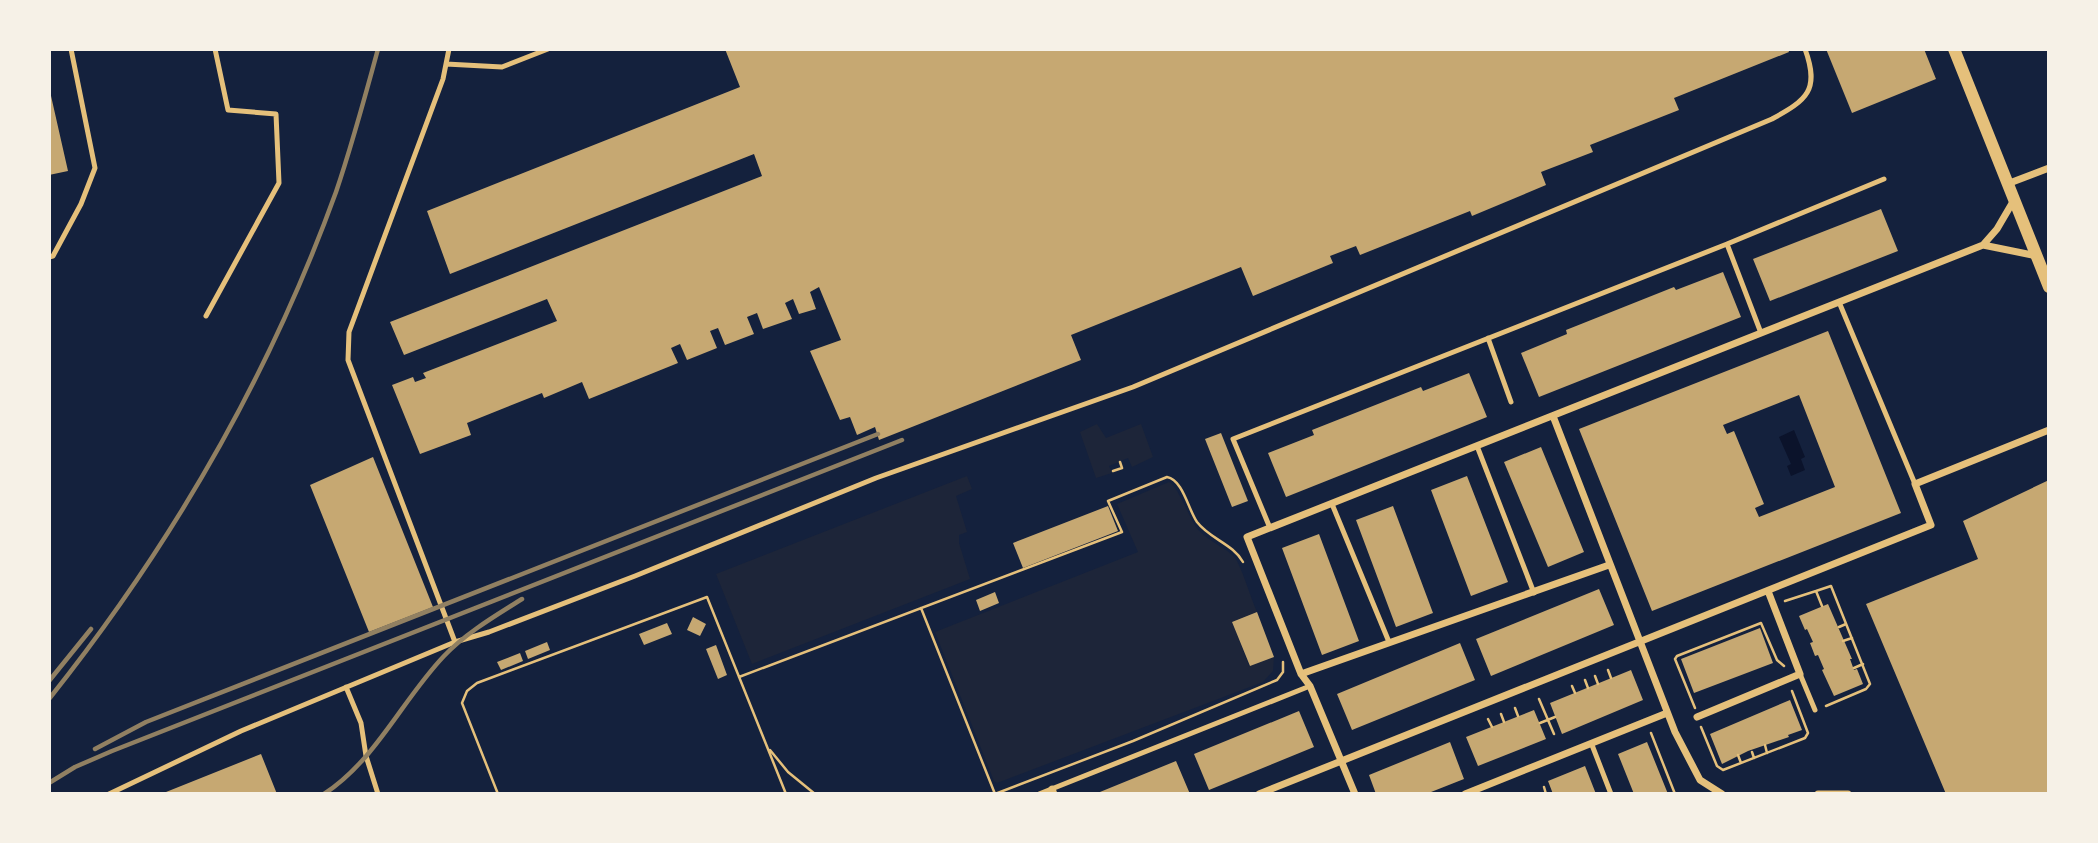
<svg xmlns="http://www.w3.org/2000/svg" width="2098" height="843" viewBox="0 0 2098 843" font-family="Inter,sans-serif">
	<rect width="100%" height="100%" fill="#14213d"/>
	<!-- green -->
	<path fill="#1d2539" d="M1097,424L1106,438L1141,424L1153,457L1132,467L1128,458L1109,466L1112,473L1096,478L1080,432Z
		M967,476L972,489L956,496L967,532L959,535V543L970,579L752,664L716,574Z
		M1169,482C1177,485 1189,517 1196,527C1207,542 1231,549 1237,561C1245,577 1250,596 1257,612L1232,622L1249,666L1274,657L1273,671L1263,682L997,783L994,781L935,632L1138,552L1117,504Z"/>
	<!-- water -->
	<path fill="#0b132b" d="M1794,430L1805,457L1801,459L1805,470L1791,476L1787,466L1791,464L1779,437Z"/>
	<!-- building -->
	<path fill="#c6a872" fill-rule="evenodd" d="M725,49H1788L1789,52L1674,98L1679,110L1590,145L1593,152L1541,172L1546,185L1472,216L1470,211L1360,255L1356,246L1330,256L1333,263L1253,296L1241,267L1071,335L1081,360L879,440L875,427L857,435L850,417L840,420L810,351L841,340L819,287L810,292L816,309L799,314L793,299L785,303L792,319L763,329L757,313L747,317L754,334L725,345L718,328L710,331L717,348L687,360L680,344L671,348L678,363L589,399L582,382L544,398L542,393L467,423L471,435L420,454L392,385L413,377L415,382L426,378L423,373L557,321L547,299L404,355L390,322L762,176L754,154L450,274L427,211L740,87Z
		M1826,49H1924L1936,79L1852,113Z
		M49,87L68,171L49,175Z
		M1881,209L1898,251L1770,301L1753,259Z
		M1723,272L1741,317L1539,397L1521,353L1567,334L1566,330L1674,287L1676,290Z
		M1828,331L1901,513L1652,611L1579,429ZM1799,395L1835,487L1759,517L1755,508L1764,504L1734,431L1727,434L1723,425Z
		M1469,373L1487,417L1286,497L1268,453L1314,435L1312,430L1421,387L1423,391Z
		M1221,433L1248,501L1232,507L1205,439Z
		M1541,447L1584,552L1548,567L1504,462Z
		M373,457L433,607L369,632L310,485Z
		M1467,476L1508,582L1471,596L1431,490Z
		M2049,480V794H1946L1866,604L1978,559L1963,521Z
		M1108,506L1118,531L1023,568L1013,543Z
		M1393,506L1433,613L1396,627L1356,520Z
		M1319,534L1359,641L1322,655L1282,548Z
		M1599,589L1614,625L1491,676L1476,639Z
		M995,592L999,603L980,611L976,600Z
		M1828,604L1852,659H1850L1854,670L1857,669L1863,684L1834,696L1822,670L1824,669L1818,655L1815,656L1810,643L1813,642L1807,629L1805,630L1799,616Z
		M1257,612L1274,657L1250,666L1232,622Z
		M693,617L706,624L700,636L687,630Z
		M667,623L672,634L644,645L639,634Z
		M1760,628L1773,663L1694,693L1681,659Z
		M547,642L550,650L528,659L525,651Z
		M1460,643L1475,680L1352,730L1337,694Z
		M716,645L727,675L718,679L706,649Z
		M520,653L523,661L501,670L497,662Z
		M1631,670L1643,700L1562,734L1550,703Z
		M1790,700L1802,730L1788,735L1789,737L1748,751L1722,764L1710,734Z
		M1534,710L1546,739L1478,766L1466,737Z
		M1299,711L1314,747L1209,790L1194,754Z
		M1450,742L1464,779L1426,794H1376L1369,775Z
		M1647,742L1668,794H1634L1618,754Z
		M261,754L277,794H161Z
		M1176,761L1190,794H1095Z
		M1585,766L1596,794H1553L1548,781Z"/>
	<g fill="none" stroke-linecap="round" stroke-linejoin="round">
		<!-- path -->
		<path stroke="#e5c07b" stroke-width="2.5" d="M1113,471L1122,468L1120,462
			M1816,591L1831,586L1870,684L1866,689L1826,706
			M1785,601L1816,591L1822,606
			M921,608L995,794
			M1839,627L1846,624
			M1843,641L1852,638
			M1854,668L1863,664
			M1608,670L1611,678
			M1595,676L1598,684
			M739,677L1122,532L1108,501L1167,477C1183,480 1188,509 1197,522C1210,539 1233,544 1243,562
			M1585,680L1588,688
			M1572,686L1575,693
			M1539,699L1554,734
			M1515,708L1518,716
			M1695,708L1675,659L1677,656L1761,623L1777,660L1784,666
			M1501,714L1504,722
			M1488,719L1492,727
			M1540,723L1555,717
			M1701,727L1717,766L1723,770L1805,738L1808,733L1792,691
			M1651,733L1675,794
			M1765,745L1767,753
			M770,750L788,772L815,794
			M1752,752L1754,758
			M1738,755L1741,763
			M1544,787L1546,794
			M498,794L462,703L467,691L477,683L707,597L786,794
			M995,794L1133,741L1277,680L1283,672V662"/>
		<!-- service -->
		<path stroke="#e5c07b" stroke-width="5" d="M446,64L502,67L548,49
			M49,257L53,256L81,204L95,168L71,49
			M1839,302L1915,484
			M206,316L279,183L276,114L228,110L215,49
			M1761,333L1727,244L1884,179
			M1488,338L1511,402
			M1477,446L1534,593
			M1332,504L1389,642
			M1270,528L1233,439L1727,244
			M455,642L489,632L635,576L876,478L1133,387L1772,119C1807,100 1820,90 1805,49
			M1800,674L1815,710
			M346,687L361,723L366,756L378,794
			M1592,745L1611,794
			M109,794L241,731L455,642L348,360L349,332L443,79L449,49
			M1039,794L1310,686"/>
		<!-- minor -->
		<path stroke="#e5c07b" stroke-width="7" d="M2007,184L2049,168
			M1983,245L2037,256
			M1553,416L1675,732L1700,780L1722,794
			M1301,674L1609,565
			M1697,717L1800,674L1768,591
			M1052,789L1054,794
			M1259,794L1931,525L1915,484L2049,430
			M1355,794L1310,686L1301,674L1247,537L1983,245L1997,229L2014,200
			M1465,794L1667,713
			M1818,794H1848"/>
		<!-- tertiary -->
		<path stroke="#e5c07b" stroke-width="12" d="M1954,49L2049,287"/>
		<!-- rail -->
		<path stroke="#918062" stroke-width="4.5" d="M49,681L91,629
			M49,699C171,546 269,377 336,192C352,145 365,97 378,49
			M95,749L146,722L878,434
			M49,783L75,767L112,751L902,440
			M324,794C376,760 402,700 444,656C466,633 495,616 522,599"/>
	</g>
	<!-- border -->
	<rect width="2098" height="843" fill="none" stroke="#f6f1e7" stroke-width="102"/>
</svg>
